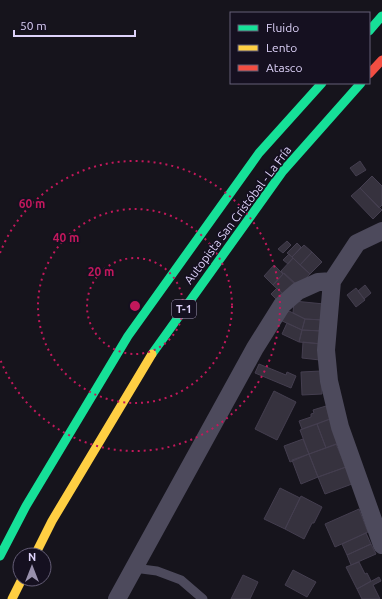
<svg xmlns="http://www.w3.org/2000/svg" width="382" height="599" viewBox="0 0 382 599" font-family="Ubuntu,sans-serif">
	<rect width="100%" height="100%" fill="#16141c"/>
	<!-- building -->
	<path fill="#36323e" stroke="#443e4f" d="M360,161L366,170L356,176L350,168Z
		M372,176L382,186V205L379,208L360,188Z
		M360,188L382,210L373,219L351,196Z
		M287,241L291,245L283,253L278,249Z
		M297,243L301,247L292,257L287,253Z
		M304,245L312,252L300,265L292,257Z
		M312,252L322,262L310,274L300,265Z
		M289,254L293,258L288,264L283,260Z
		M293,258L310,274L298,287L281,271Z
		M274,265L283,274L273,285L264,276Z
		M284,273L296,284L285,296L273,285Z
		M365,285L371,293L364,299L358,291Z
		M277,288L285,296L279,302L271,294Z
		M356,288L365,300L356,307L347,295Z
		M294,301L324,304L323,320L305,319L293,313Z
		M289,311L305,319L302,330L280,320Z
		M305,319L323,320L322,331L302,330Z
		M287,323L302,330L299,342L282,334Z
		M302,330L322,331V344L299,342Z
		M303,342L322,344L320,360L302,358Z
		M259,364L286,375L287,372L296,376L291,388L255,373Z
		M321,371L322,394L302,395L301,372Z
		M274,391L296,402L277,440L255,429Z
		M326,406L330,419L302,429L299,421L311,417V414L314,413L313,410Z
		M330,419L340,443L326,448L317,424Z
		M317,424L326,448L309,454L300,430Z
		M303,439L309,454L290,462L284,446Z
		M336,444L346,467L318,477L309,454Z
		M309,454L318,477L301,484L292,460Z
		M346,467L352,484L325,494L318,477Z
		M280,488L300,498L285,529L264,519Z
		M301,496L322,507L314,523H312L304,539L285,529Z
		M359,509L368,532L335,547L325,524Z
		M366,533L371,544L347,555L342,544Z
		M371,544L376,554L351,565L347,555Z
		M359,562L365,574L367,573L371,581L357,589L346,567Z
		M293,570L316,582L307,597L285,585Z
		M243,575L258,582L250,599H231Z
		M379,577L381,581L373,585L380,599H362L357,589Z"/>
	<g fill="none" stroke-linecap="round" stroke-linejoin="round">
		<!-- lane -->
		<path stroke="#4d4a5c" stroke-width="9" d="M134,568L157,571L181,580L203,599"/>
		<!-- street -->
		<path stroke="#4d4a5c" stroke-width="18" d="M382,231L357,243L332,281L326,350L329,381L340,427L382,545
			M117,599L255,348L282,305L298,291L318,282L332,281"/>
		<!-- fast -->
		<path stroke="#16e098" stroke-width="9" d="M369,31L382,16
			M152,354L283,171L361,83
			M0,556L26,506L128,336L259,153L322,83"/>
		<!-- slow -->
		<path stroke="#ffcf43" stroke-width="9" d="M35,555L52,521L152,354
			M12,599L22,579"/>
		<!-- jam -->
		<path stroke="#f24e42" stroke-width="9" d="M369,74L382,60"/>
	</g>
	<!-- distance rings -->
	<g fill="none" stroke="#c2185b" stroke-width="2" stroke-dasharray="2 4">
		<circle cx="135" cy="306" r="48"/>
		<circle cx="135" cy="306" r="97"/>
		<path d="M0 253A145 145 0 1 1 0 359"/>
	</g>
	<g text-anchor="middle" stroke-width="3.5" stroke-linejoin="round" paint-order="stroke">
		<!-- shield labels -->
		<rect fill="#151020" stroke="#a298b9" stroke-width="1" x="172" y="300" width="24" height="18" rx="3"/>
		<g font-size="11" font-weight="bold" fill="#ded3fa">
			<text x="184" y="313">T-1</text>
		</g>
		<!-- street labels -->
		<g font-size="12" fill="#ded3fa" stroke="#151020">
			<text transform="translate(238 215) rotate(-53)" y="4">Autopista San Cristóbal - La Fría</text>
		</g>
	</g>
	<circle cx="135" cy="306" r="6" fill="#c2185b" stroke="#151020" stroke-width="2"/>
	<g font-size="12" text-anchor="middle" font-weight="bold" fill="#c2185b" stroke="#151020" stroke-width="3.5" stroke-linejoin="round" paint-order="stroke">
		<text x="32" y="208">60 m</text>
		<text x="66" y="242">40 m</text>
		<text x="101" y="276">20 m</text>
	</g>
	<!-- legend -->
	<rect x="230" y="12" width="140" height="72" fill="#151020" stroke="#655e77"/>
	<rect x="238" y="25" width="20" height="6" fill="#16e098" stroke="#655e77"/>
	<text x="266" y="32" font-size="12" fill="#ded3fa">Fluido</text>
	<rect x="238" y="45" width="20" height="6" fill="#ffcf43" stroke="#655e77"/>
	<text x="266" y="52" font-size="12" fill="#ded3fa">Lento</text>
	<rect x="238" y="65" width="20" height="6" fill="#f24e42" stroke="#655e77"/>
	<text x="266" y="72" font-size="12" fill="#ded3fa">Atasco</text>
	<!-- north arrow -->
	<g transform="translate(32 567)"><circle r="19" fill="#151020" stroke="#655e77"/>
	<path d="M0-3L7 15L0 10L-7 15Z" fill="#9890ac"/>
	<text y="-6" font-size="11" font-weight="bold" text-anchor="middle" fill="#ded3fa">N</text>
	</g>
	<!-- scale -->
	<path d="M14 30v6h121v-6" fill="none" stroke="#ded3fa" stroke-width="2"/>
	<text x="20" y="30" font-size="12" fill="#ded3fa" stroke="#151020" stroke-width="3" paint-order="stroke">50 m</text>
</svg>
